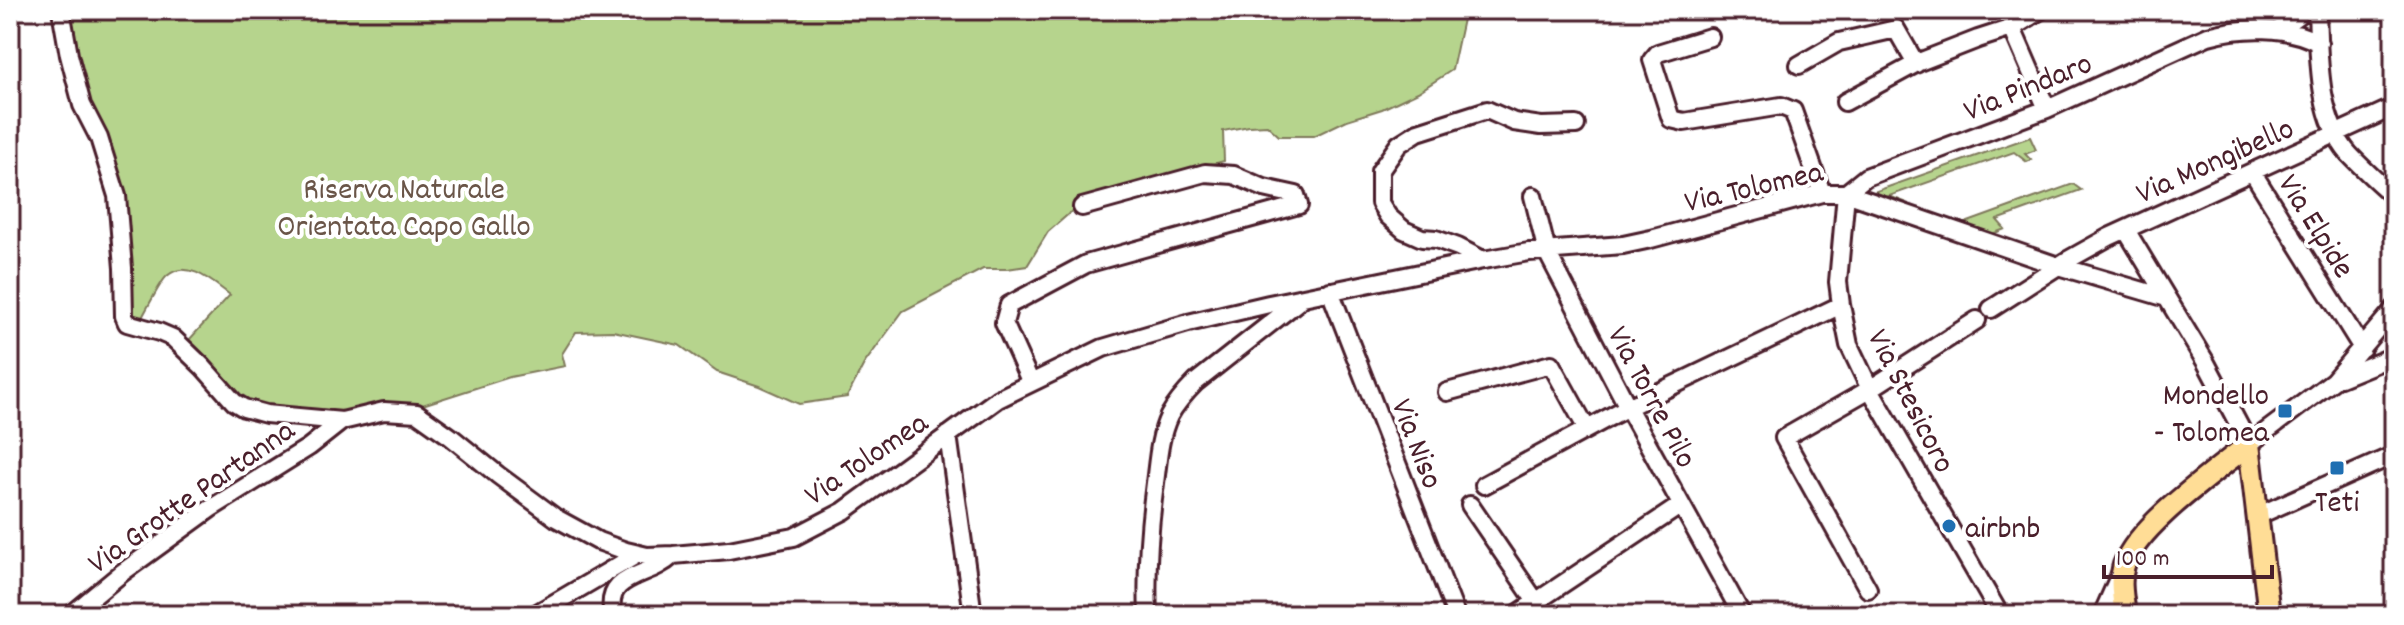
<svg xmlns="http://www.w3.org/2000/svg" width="2404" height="625" viewBox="0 0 2404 625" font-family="Dekko,sans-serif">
	<rect width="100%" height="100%" fill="#fff"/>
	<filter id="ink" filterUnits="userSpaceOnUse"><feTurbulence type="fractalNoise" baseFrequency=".0125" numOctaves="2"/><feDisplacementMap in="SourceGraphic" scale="16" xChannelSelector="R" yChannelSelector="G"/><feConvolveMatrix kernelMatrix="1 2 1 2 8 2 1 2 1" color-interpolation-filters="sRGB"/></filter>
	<g filter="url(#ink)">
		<!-- green -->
		<path fill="#b6d48d" stroke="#807a5c" stroke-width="2" d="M67,10H1475L1463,19L1452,70L1418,92L1382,109L1347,120L1314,136H1279L1267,125L1249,126L1223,131L1224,161L1088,197L1048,232L1027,266L1007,269H983L903,311L864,364L847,397L799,404L759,386L717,372L679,345L613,331L576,332L562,354L565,366L510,377L413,408L335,415L251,405L189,340L230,295C214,283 187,258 167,276C160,282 146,311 140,321L131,319L128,266L87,103Z
			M2030,137L2036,150L2025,154L2031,160L2027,162L2014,152L1889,196L1905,202L1903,207L1868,194Z
			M2073,184L2081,190L1997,220L2005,229L1987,236L1957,226Z"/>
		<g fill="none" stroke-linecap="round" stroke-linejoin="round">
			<!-- minor casing -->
			<g stroke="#4a1f2b" stroke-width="22">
				<path id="minor" d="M61,10L69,55L82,105L99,138L117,196L123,268L124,316L127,323L159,332L173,338L203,367L234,402L244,408L266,414L342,421L384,411L417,413L451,437L498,475L556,518L598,541L626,551L647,556L673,555L729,550L794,537L844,511L998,399L1103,348L1188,323L1269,304L1483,260L1529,252L1623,245L1651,239L1822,193H1846L2058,266L2167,298
					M2317,10C2319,56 2317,117 2349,154C2363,169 2379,183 2394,197
					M2012,28L2047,109
					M2278,30L2305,10
					M1710,37L1658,53L1652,60L1671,119L1684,122L1781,106L1793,111L1822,193
					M1799,65L1839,42L1896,29L1916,64
					M1845,102L1919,62L1978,39L2012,28L2041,10
					M2253,173L2362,348
					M1846,193L1866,177L2047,109L2208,36C2242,27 2286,25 2319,43
					M1846,193L1838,282L1841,305L1849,345L1870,389L2000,615
					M1533,196L1547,252L1632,415L1742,615
					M2126,230L2205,361L2249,444L2333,381L2394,309
					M1483,260L1458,247L1436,239L1422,238L1404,230L1388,216L1380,203V171L1399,144L1418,132L1487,110L1514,122L1541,126L1576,125
					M1330,291L1456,615
					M1991,309L2066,261L2109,237L2394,107
					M2340,378L2394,356
					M1031,383L1004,323L1009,305L1086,264L1299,205L1296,195L1264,188L1234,175L1205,173L1082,207
					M1447,392L1551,364L1587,429
					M948,435L973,615
					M1484,485L1628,407L1841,305
					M1470,505L1545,615
					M2257,516L2394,455
					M1868,589L1784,438L1870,389L1977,320
					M71,615L123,572L210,509L309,447L342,421
					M534,615L638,554
					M613,615C603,573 649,578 672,556
					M1148,615C1146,571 1149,528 1155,483C1158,461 1159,437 1169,416C1176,403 1186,392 1196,382L1304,297
					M1516,615L1681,505
					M2102,615L2121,572"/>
			</g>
			<!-- major casing -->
			<g stroke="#4a1f2b" stroke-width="26">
				<path id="major" d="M2249,444L2269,615
					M2125,615C2123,599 2119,581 2124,565C2139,524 2215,472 2249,444"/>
			</g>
			<!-- minor -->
			<use href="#minor" stroke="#fff" stroke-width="16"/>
			<!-- major -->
			<use href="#major" stroke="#ffdd96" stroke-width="20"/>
		</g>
	</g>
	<!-- markers -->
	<g fill="#1f6fb2" stroke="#fff" stroke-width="3">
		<rect x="2277" y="403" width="16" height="16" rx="4"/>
		<rect x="2329" y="460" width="16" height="16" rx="4"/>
		<circle cx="1949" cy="526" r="8"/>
	</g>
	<g text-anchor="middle" stroke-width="8" stroke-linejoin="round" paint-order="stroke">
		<!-- street labels -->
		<g font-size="32" fill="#4a1f2b" stroke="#fff">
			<text transform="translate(2027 85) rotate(-22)" y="11">Via Pindaro</text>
			<text transform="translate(2214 159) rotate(-24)" y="11">Via Mongibello</text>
			<text transform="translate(1753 185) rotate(-13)" y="11">Via Tolomea</text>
			<text transform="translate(2318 225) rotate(58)" y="11">Via Elpide</text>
			<text transform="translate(1654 396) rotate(62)" y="11">Via Torre Pilo</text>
			<text transform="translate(1913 400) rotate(63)" y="11">Via Stesicoro</text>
			<text transform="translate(1419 443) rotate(69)" y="11">Via Niso</text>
			<text transform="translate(865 457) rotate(-34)" y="11">Via Tolomea</text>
			<text transform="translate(190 495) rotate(-35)" y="11">Via Grotte Partanna</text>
		</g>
		<!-- park labels -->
		<g font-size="32" fill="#6a5548" stroke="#fff">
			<text x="404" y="198">Riserva Naturale<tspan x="404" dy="37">Orientata Capo Gallo</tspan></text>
		</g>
		<!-- poi labels -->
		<g font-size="32" fill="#4a1f2b" stroke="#fff" text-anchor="end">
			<text x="2269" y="404">Mondello<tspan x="2269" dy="37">- Tolomea</tspan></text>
			<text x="2337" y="511" text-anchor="middle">Teti</text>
			<text x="1965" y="537" text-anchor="start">airbnb</text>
		</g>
	</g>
	<!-- margin -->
	<rect width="2404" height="625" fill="none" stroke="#fff" stroke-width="40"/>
	<rect x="20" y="20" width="2364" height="585" fill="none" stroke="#4a1f2b" stroke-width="3" filter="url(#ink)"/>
	<!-- scale -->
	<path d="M2104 565v12h168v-12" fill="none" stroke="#4a1f2b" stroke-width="4"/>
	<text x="2116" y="565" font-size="24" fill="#4a1f2b" stroke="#ffffff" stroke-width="6" paint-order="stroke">100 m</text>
</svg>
